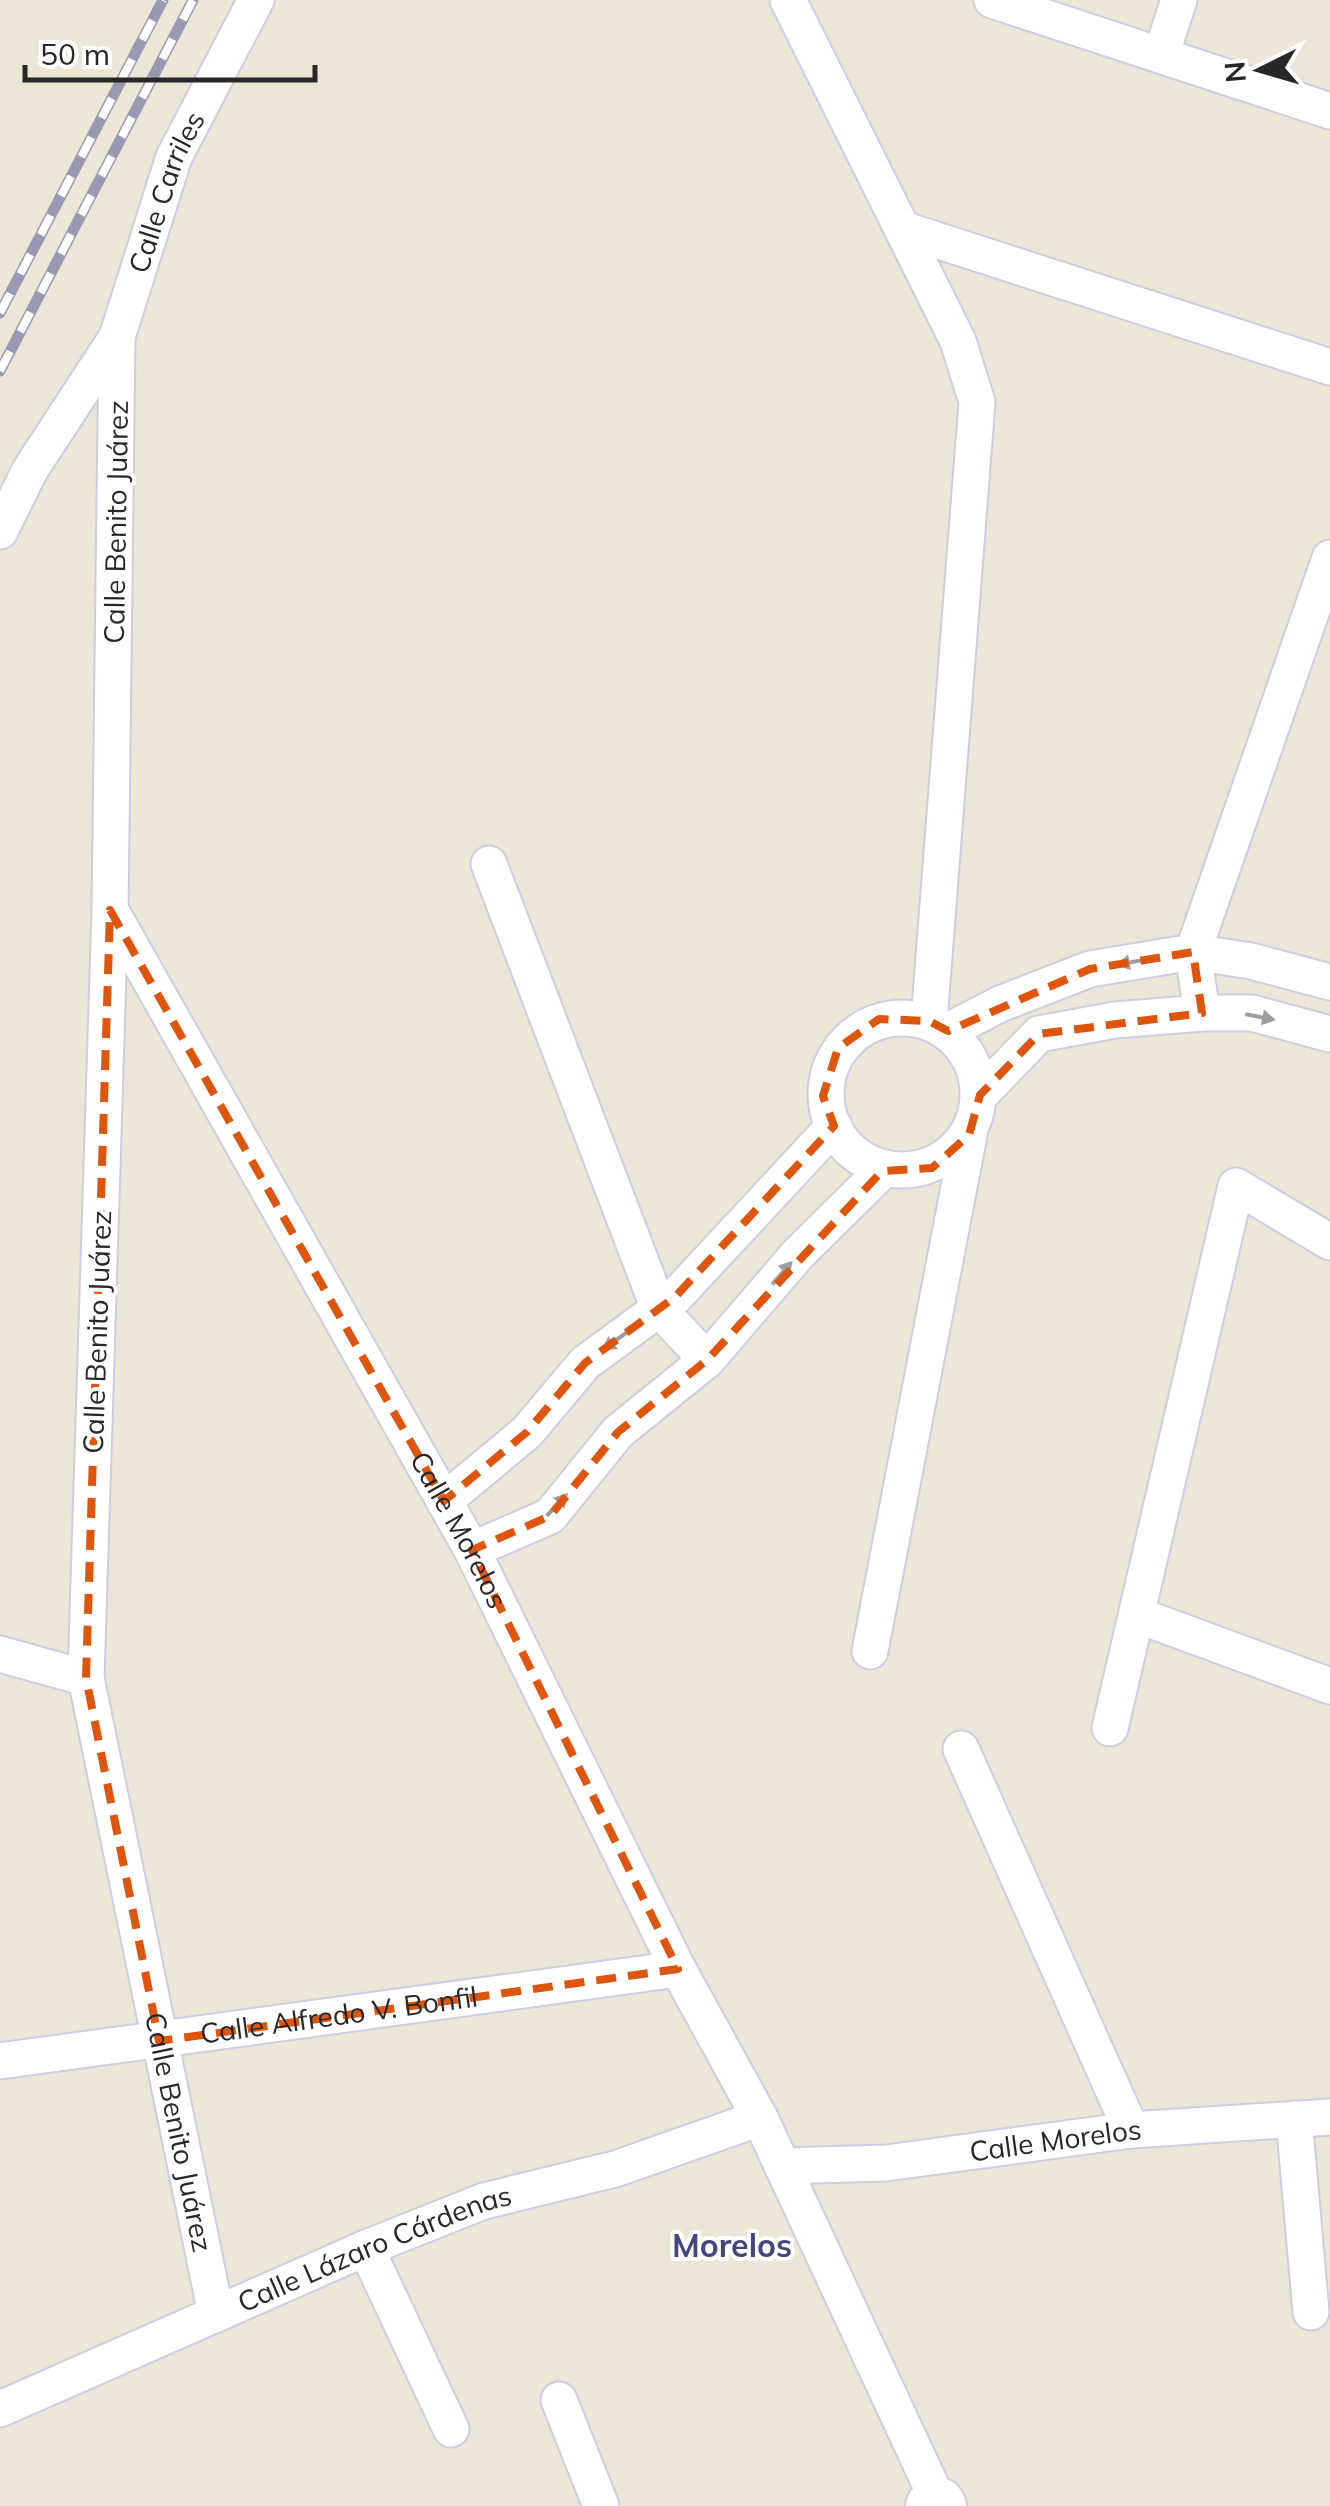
<svg xmlns="http://www.w3.org/2000/svg" width="1330" height="2506" viewBox="0 0 1330 2506" font-family="Mulish,sans-serif">
	<rect width="100%" height="100%" fill="#ece6d6"/>
	<g fill="none" stroke-linecap="round" stroke-linejoin="round">
		<!-- street casing -->
		<g stroke="#cccde2" stroke-width="39">
			<g id="street">
				<path d="M788,0L958,341L977,402L929,1021"/>
				<path d="M992,0L1330,111"/>
				<path d="M1161,55L1179,0"/>
				<path d="M902,229L1330,367"/>
				<path id="s1" d="M117,337L110,910L86,1678L216,2314"/>
				<path id="s2" d="M0,531L30,470L117,337L174,157L256,0"/>
				<path d="M489,864L659,1309L707,1360"/>
				<path id="s3" d="M111,911L472,1550L678,1969L760,2118L939,2503"/>
				<path d="M1202,1013L1193,952L1330,558"/>
				<circle cx="902" cy="1094" r="76"/>
				<path d="M948,1031L1000,1004L1090,969L1193,952L1251,961L1330,982"/>
				<path d="M980,1095L1039,1034L1115,1020L1202,1013H1252L1330,1034"/>
				<path d="M444,1501L527,1432L585,1363L675,1297L834,1126"/>
				<path d="M472,1550L550,1516L618,1432L707,1360L798,1254L882,1171"/>
				<path d="M1137,1615L1330,1686"/>
				<path d="M870,1651L969,1135"/>
				<path d="M0,1654L86,1678"/>
				<path d="M1110,1728L1236,1186L1330,1242"/>
				<path d="M961,1749L1131,2130"/>
				<path id="s4" d="M0,2061L678,1969"/>
				<path d="M1294,2119L1311,2312"/>
				<path id="s5" d="M782,2166L886,2163L1131,2130L1330,2117"/>
				<path d="M366,2248L451,2429"/>
				<path d="M559,2400L601,2506"/>
				<path id="s6" d="M0,2409L366,2248L484,2201L615,2169L760,2118"/>
			</g>
		</g>
		<!-- secondary casing -->
		<g stroke="#cccde2" stroke-width="54">
			<path id="secondary" d="M931,2506L939,2503L941,2506"/>
		</g>
		<!-- street -->
		<use href="#street" stroke="#fff" stroke-width="35"/>
		<!-- secondary -->
		<use href="#secondary" stroke="#fff" stroke-width="50"/>
		<!-- rail casing -->
		<g stroke="#9999b4" stroke-width="11">
			<path id="rail" d="M0,313L163,0
				M0,371L193,0"/>
		</g>
		<!-- rail -->
		<use href="#rail" stroke="#fff" stroke-width="8" stroke-dasharray="22" stroke-linecap="butt"/>
	</g>
	<!-- one-way arrows -->
	<defs><path id="oneway-solid" d="M-6-.8H1V-3.2L6.5 0L1 3.2V.8H-6Z" transform="scale(2.5)"/></defs>
	<g fill="#9e9e9e">
		<use href="#oneway-solid" transform="translate(1132 962) rotate(170)"/>
		<use href="#oneway-solid" transform="translate(1260 1017) rotate(11)"/>
		<use href="#oneway-solid" transform="translate(782 1273) rotate(-49)"/>
		<use href="#oneway-solid" transform="translate(615 1341) rotate(144)"/>
		<use href="#oneway-solid" transform="translate(557 1505) rotate(-47)"/>
	</g>
	<!-- marked area -->
	<path fill="none" stroke="#de560d" stroke-width="8" stroke-dasharray="20 12" stroke-linejoin="round" d="M110,910L444,1501L527,1432L585,1363L675,1297L834,1126L823,1096L838,1048L879,1019L929,1021L948,1031L1090,969L1193,952L1202,1013L1039,1034L980,1095L969,1135L932,1168L882,1171L707,1360L618,1432L550,1516L472,1550L678,1969L159,2041L86,1678Z"/>
	<g text-anchor="middle" stroke-width="8" stroke-linejoin="round" paint-order="stroke">
		<!-- street labels -->
		<g font-size="28" fill="#272727" stroke="#fff">
			<text dy="10" stroke="none"><textPath href="#s2" startOffset="380">Calle Carriles</textPath></text>
			<text transform="translate(116 522) rotate(-89)" y="10">Calle Benito Juárez</text>
			<text transform="translate(97 1332) rotate(-88)" y="10">Calle Benito Juárez</text>
			<text dy="10" stroke="none"><textPath href="#s3" startOffset="710">Calle Morelos</textPath></text>
			<text dy="10" stroke="none"><textPath href="#s4" startOffset="342">Calle Alfredo V. Bonfil</textPath></text>
			<text dy="10" stroke="none"><textPath href="#s1" startOffset="1805">Calle Benito Juárez</textPath></text>
			<text dy="10" stroke="none"><textPath href="#s5" startOffset="275">Calle Morelos</textPath></text>
			<text dy="10" stroke="none"><textPath href="#s6" startOffset="408">Calle Lázaro Cárdenas</textPath></text>
		</g>
		<!-- quarter labels -->
		<g font-size="32" font-weight="bold" fill="#44467b" stroke="#fff">
			<text x="732" y="2257">Morelos</text>
		</g>
	</g>
	<!-- north arrow -->
	<g transform="translate(1260 70) rotate(265)" stroke="#ffffff" stroke-width="8" paint-order="stroke">
	<path d="M0-8L18 38L0 25L-18 38Z" fill="#272727"/>
	<text y="-15" font-size="28" font-weight="bold" text-anchor="middle" fill="#272727">N</text>
	</g>
	<!-- scale -->
	<path d="M25 65v15h290v-15" fill="none" stroke="#272727" stroke-width="5"/>
	<text x="40" y="65" font-size="30" fill="#272727" stroke="#ffffff" stroke-width="8" paint-order="stroke">50 m</text>
</svg>
